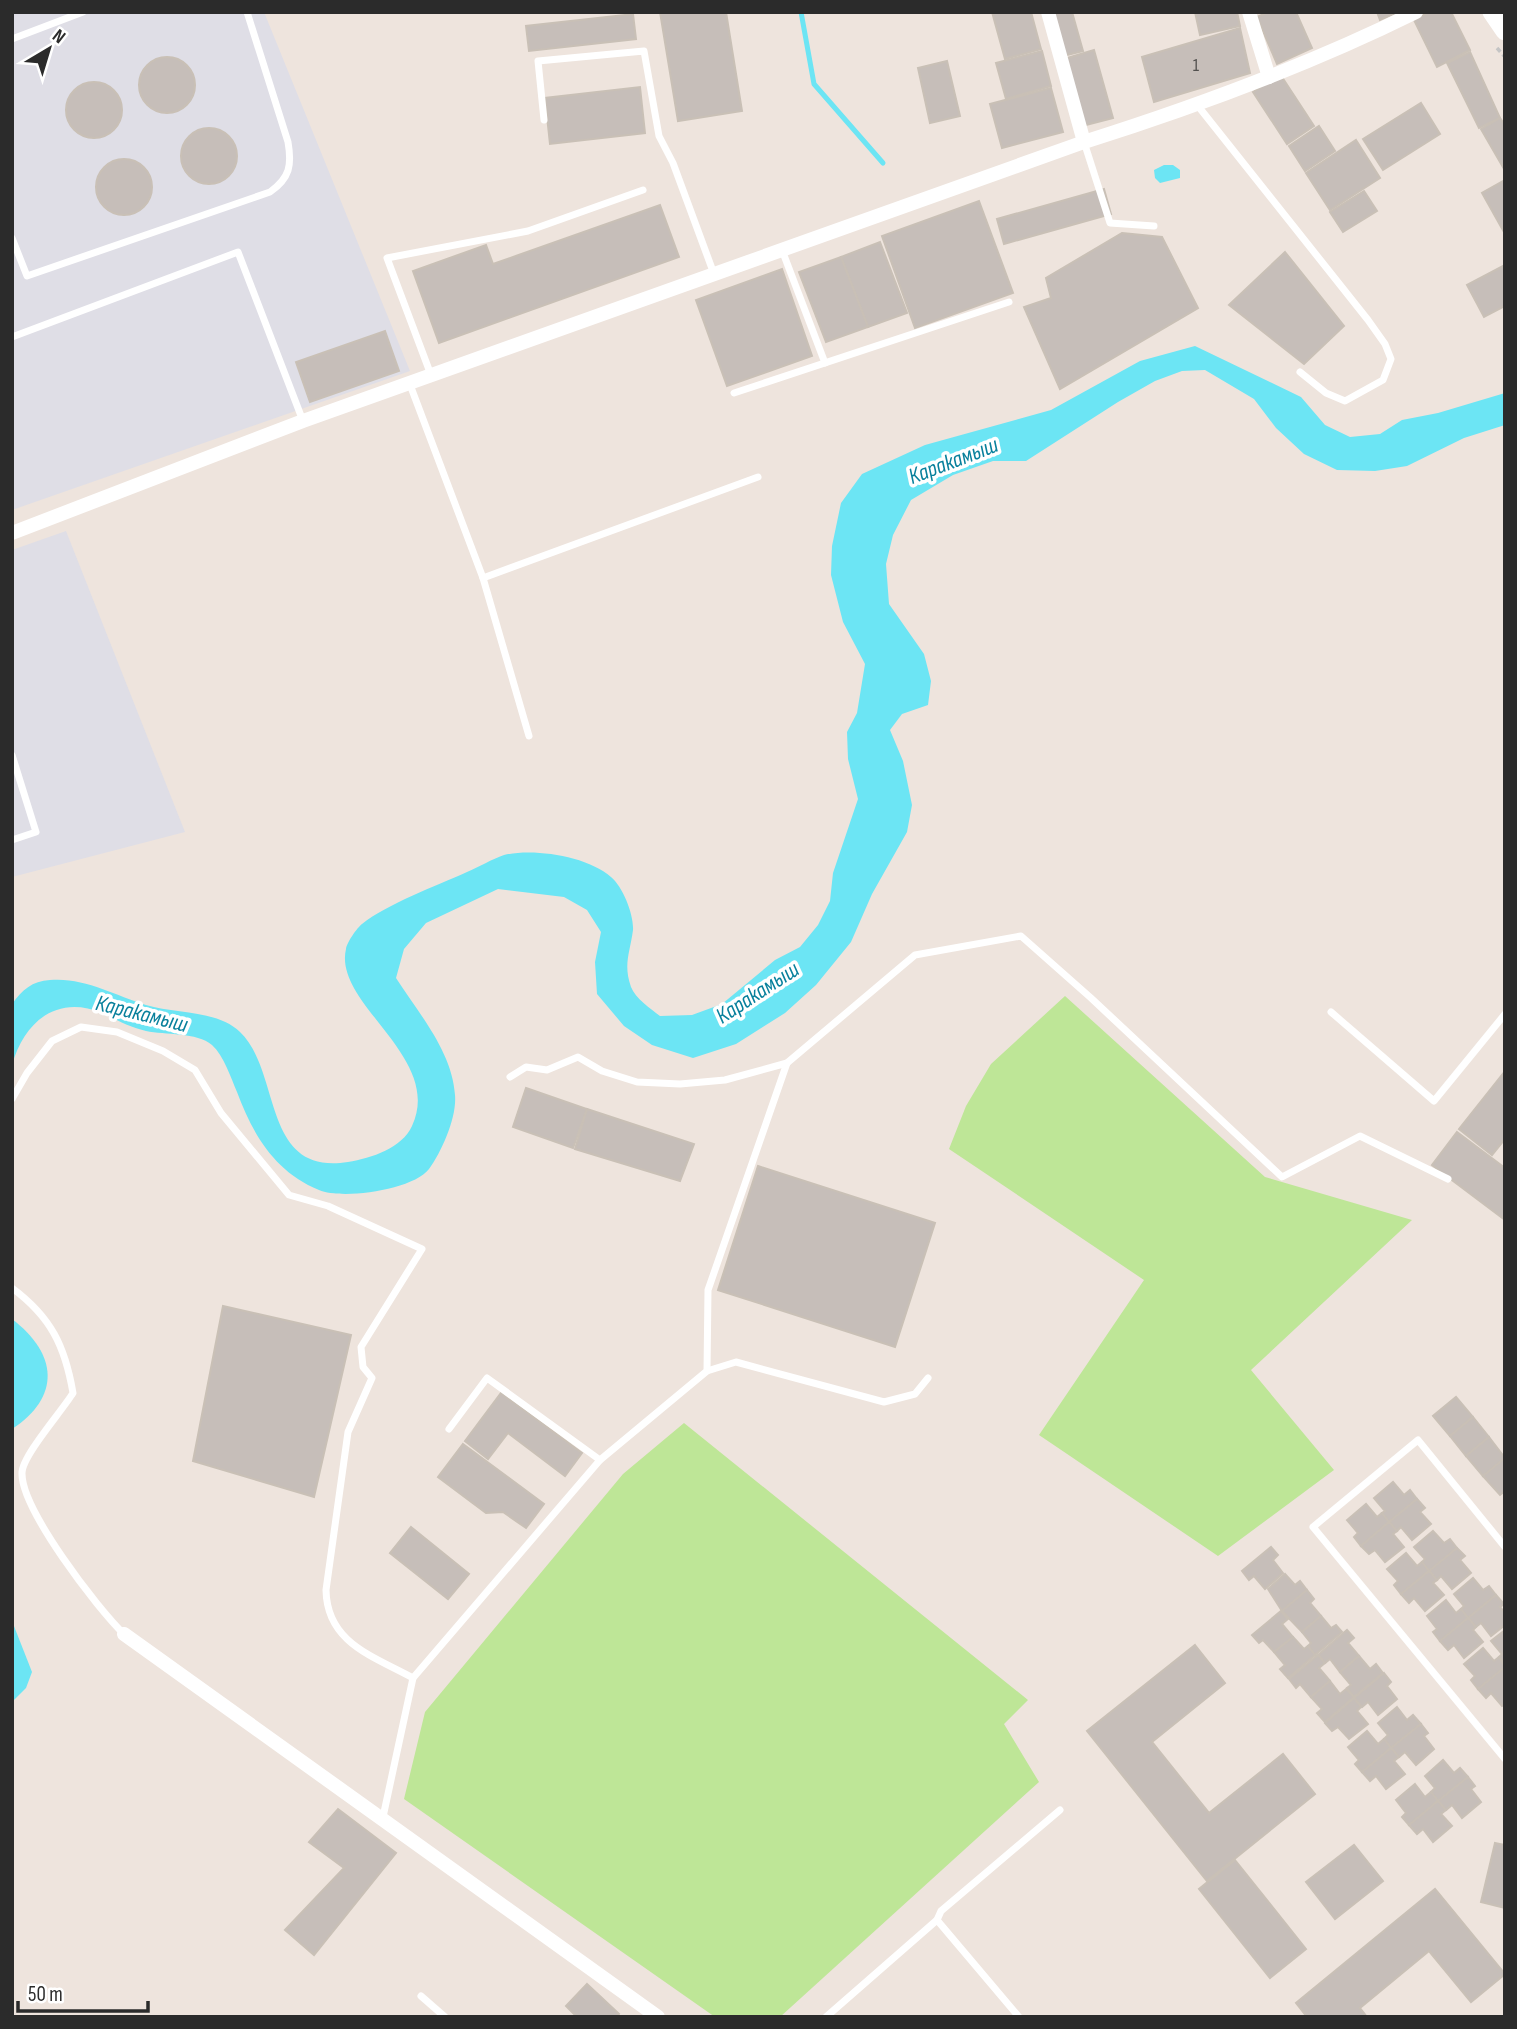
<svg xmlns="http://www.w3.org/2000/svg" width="1517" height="2029" font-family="'Sofia Sans Condensed',sans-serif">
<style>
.industrial{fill:#dfdee6}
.green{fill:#bee697}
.water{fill:#6ce5f4}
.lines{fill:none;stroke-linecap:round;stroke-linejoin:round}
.stream{stroke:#6ce5f4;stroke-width:5}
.building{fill:#c6beb9;stroke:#c9c0b6;stroke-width:2}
.path{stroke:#c4c4c4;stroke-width:3.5;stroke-dasharray:5 3.5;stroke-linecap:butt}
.service{stroke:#fff;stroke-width:7}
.minor{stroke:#fff;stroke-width:14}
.secondary{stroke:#fff;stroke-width:19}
.labels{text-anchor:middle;stroke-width:7;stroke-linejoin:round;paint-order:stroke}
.number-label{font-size:18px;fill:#52504e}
.water-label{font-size:23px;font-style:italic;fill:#08809c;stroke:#fff}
</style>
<rect width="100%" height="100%" fill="#eee4dd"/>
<!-- industrial -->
<g class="industrial">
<polygon points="12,12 264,12 410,371 12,510"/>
<polygon points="66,531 185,832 12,877 12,550"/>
</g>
<!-- green -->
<g class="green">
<polygon points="1065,996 1265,1177 1412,1220 1251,1370 1334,1470 1218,1556 1039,1435 1144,1280 949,1149 966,1106 991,1064"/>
<polygon points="684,1423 1028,1700 1004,1724 1039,1782 780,2017 715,2017 404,1799 425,1712 623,1474"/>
</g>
<!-- water -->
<g class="water">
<polygon points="1164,165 1173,165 1180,170 1180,178 1160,183 1155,178 1154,170"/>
<path d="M1195,346l106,51 24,28 25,12 30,-3 22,-14 36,-7 67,-20v32l-41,13 -57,28 -32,5 -38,-1 -33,-16 -28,-26 -22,-29 -49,-29 -23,1 -27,10 -37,21 -92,59h-33l-40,14 -42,25 -18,35 -7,29 3,40 35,50 7,27 -3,24 -26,9 -12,16 13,31 9,44 -5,27 -35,62 -21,48 -35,43 -31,28 -49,31 -43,14 -41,-13 -28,-19 -27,-32 -2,-32 6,-30 -14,-22 -23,-13 -66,-8 -72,34 -22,26 -8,29c23,36 56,73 59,117 2,22 -13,56 -26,74 -16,21 -87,31 -110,21 -44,-18 -66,-55 -82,-98 -6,-14 -13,-36 -25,-47 -15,-13 -47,-10 -66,-14 -17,-4 -29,-11 -44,-18 -45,-19 -78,9 -90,52v-61c10,-14 20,-23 38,-24 34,-3 64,15 96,25 29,9 72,5 94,27 42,40 21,144 108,130 24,-4 54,-14 64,-36 32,-69 -79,-122 -66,-177 1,-7 11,-21 16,-25 25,-20 74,-38 105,-52 12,-5 25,-13 37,-17 30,-7 83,1 107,22 12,10 23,38 22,53 -3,23 -10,34 -2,57 4,11 20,22 29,29l32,-1 30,-11 53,-44 25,-13 18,-22 12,-24 3,-28 25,-74 -10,-40 -1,-27 10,-19 8,-49 -22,-42 -12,-47 1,-29 9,-43 21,-29 63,-29 126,-35 89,-49z"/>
<path d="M12,1319c46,35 49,78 0,110z"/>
<polygon points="12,1621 32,1672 26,1688 12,1702"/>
</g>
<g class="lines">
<!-- stream -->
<polyline class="stream" points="801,12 814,84 883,163"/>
</g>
<!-- building -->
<g class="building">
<polygon points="660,12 726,12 742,111 678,121"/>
<polygon points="992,12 1031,12 1041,49 1005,59"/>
<polygon points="1050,12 1072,12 1083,51 1063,56"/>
<polygon points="1195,12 1237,12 1240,26 1200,35"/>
<polygon points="1268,12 1296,12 1312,48 1277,64 1257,17"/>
<polygon points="1377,12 1398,12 1380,20"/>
<polygon points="1429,12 1451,12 1470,50 1437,67 1414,20"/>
<polygon points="633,14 636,39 529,51 526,26"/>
<polygon points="1240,28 1250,73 1154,102 1142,57"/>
<polygon points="1094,50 1113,118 1082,126 1064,59"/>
<polygon points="1042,51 1051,86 1006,99 996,63"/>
<polygon points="1470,52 1500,118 1479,128 1447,63"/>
<circle cx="167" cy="85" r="28"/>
<polygon points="947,61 960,116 930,123 918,68"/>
<polygon points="1280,74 1314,126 1287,144 1253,92"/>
<circle cx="94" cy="110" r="28"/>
<polygon points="640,87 645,133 550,144 545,98"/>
<polygon points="1051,88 1063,132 1002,148 990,104"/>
<polygon points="1421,103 1440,134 1383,170 1363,139"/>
<polygon points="1500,118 1505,125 1504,169 1481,129"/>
<polygon points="1319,126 1335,151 1305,171 1289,146"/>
<circle cx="209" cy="156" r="28"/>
<polygon points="1356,140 1380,178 1330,210 1306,173"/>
<circle cx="124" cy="187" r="28"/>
<polygon points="1505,180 1505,234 1482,193"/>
<polygon points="1104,189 1111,214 1004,244 997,219"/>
<polygon points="1364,191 1377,211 1343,232 1330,212"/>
<polygon points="979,201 1013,293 915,328 882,236"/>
<polygon points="660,205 679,257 439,343 413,271 486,245 493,264"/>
<polygon points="1122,233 1162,237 1198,308 1060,389 1024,307 1051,298 1046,278"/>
<polygon points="880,242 907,313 868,327 841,257"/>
<polygon points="1285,252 1344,326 1304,364 1229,305"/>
<polygon points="841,257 868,327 826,342 799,272"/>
<polygon points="1505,265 1505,306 1484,317 1467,285"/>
<polygon points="782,269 812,356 727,386 696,300"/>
<polygon points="385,331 399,371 310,402 296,362"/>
<polygon points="1505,1071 1505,1139 1492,1155 1459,1129"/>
<polygon points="526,1088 587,1109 573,1148 513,1127"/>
<polygon points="587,1109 694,1144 680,1181 575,1149"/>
<polygon points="1457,1132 1505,1168 1505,1220 1432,1165"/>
<polygon points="758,1166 935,1223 895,1347 718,1290"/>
<polygon points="223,1306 351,1335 314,1497 193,1461"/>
<polygon points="501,1393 582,1453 565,1476 508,1433 488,1459 465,1441"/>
<polygon points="1456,1397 1473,1417 1450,1436 1433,1416"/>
<polygon points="1473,1417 1489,1437 1466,1456 1450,1436"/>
<polygon points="1489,1437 1505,1458 1483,1476 1466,1456"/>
<polygon points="463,1444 544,1504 526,1528 503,1512 486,1513 438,1477"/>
<polygon points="1505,1458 1505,1491 1500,1495 1483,1476"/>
<polygon points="1393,1482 1404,1495 1410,1490 1417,1499 1389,1522 1382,1513 1385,1511 1374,1498"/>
<polygon points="1417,1499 1425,1508 1420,1512 1431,1524 1412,1540 1401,1527 1397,1531 1389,1522"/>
<polygon points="1366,1504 1377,1517 1382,1513 1389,1522 1361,1546 1354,1537 1358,1533 1347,1520"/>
<polygon points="1389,1522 1397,1531 1393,1534 1404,1547 1385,1562 1375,1550 1369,1554 1361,1546"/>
<polygon points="411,1527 469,1574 448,1599 390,1553"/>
<polygon points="1433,1531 1444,1543 1450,1539 1457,1548 1429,1571 1422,1562 1425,1559 1414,1547"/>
<polygon points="1271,1547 1278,1555 1273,1560 1283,1573 1265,1589 1254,1576 1249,1580 1242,1571"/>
<polygon points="1457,1548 1465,1556 1460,1560 1471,1573 1452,1589 1441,1576 1437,1580 1429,1571"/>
<polygon points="1406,1553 1417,1566 1422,1562 1429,1571 1401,1594 1394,1585 1398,1581 1387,1569"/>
<polygon points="1429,1571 1437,1580 1433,1583 1444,1595 1425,1611 1414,1598 1409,1603 1401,1594"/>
<polygon points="1285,1574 1295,1585 1300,1581 1307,1590 1282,1611 1268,1589"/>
<polygon points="1473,1578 1483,1590 1489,1586 1496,1595 1468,1618 1461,1609 1464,1606 1454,1594"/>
<polygon points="1307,1590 1314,1599 1310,1603 1321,1616 1302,1632 1282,1611"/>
<polygon points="1496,1595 1504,1604 1500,1607 1505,1613 1505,1625 1491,1636 1481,1623 1476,1627 1468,1618"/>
<polygon points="1446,1600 1456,1613 1461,1609 1468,1618 1440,1641 1433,1632 1437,1629 1427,1616"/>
<polygon points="1281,1611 1288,1619 1282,1624 1293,1637 1274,1652 1263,1640 1259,1643 1252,1635"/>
<polygon points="1321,1616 1331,1628 1336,1625 1342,1632 1315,1655 1308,1646 1311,1643 1302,1632"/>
<polygon points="1468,1618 1476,1627 1473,1630 1483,1642 1464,1658 1454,1645 1448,1650 1440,1641"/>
<polygon points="1347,1630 1354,1638 1348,1643 1359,1656 1340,1672 1330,1659 1325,1663 1318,1655"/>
<polygon points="1505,1630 1505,1664 1499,1657 1502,1654 1491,1641"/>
<polygon points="1293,1637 1304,1649 1308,1646 1315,1655 1288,1678 1280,1669 1285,1665 1274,1652"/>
<polygon points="1195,1645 1225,1683 1152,1742 1209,1813 1283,1754 1315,1794 1207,1881 1087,1731"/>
<polygon points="1483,1648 1494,1661 1499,1657 1505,1667 1478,1689 1471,1680 1475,1676 1464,1664"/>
<polygon points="1318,1655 1325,1663 1319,1668 1330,1681 1311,1697 1300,1684 1296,1688 1289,1679"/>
<polygon points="1359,1656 1370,1669 1376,1664 1383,1673 1354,1697 1347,1688 1351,1685 1340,1672"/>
<polygon points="1505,1667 1505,1704 1502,1706 1491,1693 1486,1698 1478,1689"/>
<polygon points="1384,1673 1391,1682 1387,1686 1397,1699 1378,1715 1368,1702 1362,1707 1354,1698"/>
<polygon points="1330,1681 1340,1694 1346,1689 1354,1697 1325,1722 1317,1713 1322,1709 1311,1697"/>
<polygon points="1354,1698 1361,1707 1357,1711 1368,1724 1349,1739 1338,1727 1332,1731 1325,1723"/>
<polygon points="1397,1707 1407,1720 1413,1715 1421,1724 1391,1748 1384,1739 1388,1735 1378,1723"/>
<polygon points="1421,1724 1428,1733 1424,1736 1434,1749 1416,1765 1405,1752 1399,1757 1391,1748"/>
<polygon points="1367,1731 1378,1744 1384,1739 1391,1748 1362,1772 1355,1764 1359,1760 1348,1747"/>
<polygon points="1391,1748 1399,1757 1394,1761 1405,1774 1386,1789 1376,1776 1370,1781 1362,1772"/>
<polygon points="1443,1760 1454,1773 1460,1768 1468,1777 1438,1801 1431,1792 1435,1788 1425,1776"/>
<polygon points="1468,1777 1475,1786 1471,1789 1481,1802 1462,1818 1452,1805 1446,1810 1438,1801"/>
<polygon points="1415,1784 1425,1797 1431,1792 1438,1801 1409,1825 1402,1817 1406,1813 1396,1800"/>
<polygon points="1438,1801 1446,1810 1441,1814 1452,1826 1433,1842 1423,1829 1417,1834 1409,1825"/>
<polygon points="338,1809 396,1853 314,1955 285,1930 344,1868 309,1842"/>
<polygon points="1495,1843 1505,1845 1505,1908 1481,1902"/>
<polygon points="1354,1845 1383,1881 1335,1919 1306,1882"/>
<polygon points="1235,1860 1306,1949 1270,1978 1199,1889"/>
<polygon points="1435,1889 1505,1974 1471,2002 1429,1951 1360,2008 1367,2017 1307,2017 1296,2003"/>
<polygon points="587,1984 619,2014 617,2017 577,2017 566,2006"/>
</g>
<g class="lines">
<!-- path -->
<polyline class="path" points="1497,48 1505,57"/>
<!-- service -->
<g class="service">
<polyline points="12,39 83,12"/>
<polyline points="1198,106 1368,320 1385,344 1391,359 1383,380 1345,401 1326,393 1300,372"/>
<polyline points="544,120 538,61 644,51 659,136 673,163 714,274"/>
<polyline points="1084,142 1110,223 1154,226"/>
<path d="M12,238l15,38 243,-84c20,-14 22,-27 18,-50l-41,-130"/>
<polyline points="782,250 825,363"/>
<polyline points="12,337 238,252 303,421"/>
<polyline points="431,375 387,258 528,231 643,190"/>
<polyline points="409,382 483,578 529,736"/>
<polyline points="734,393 1009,302"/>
<polyline points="483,578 758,477"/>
<polyline points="12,755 36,832 12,840"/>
<polyline points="1331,1012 1434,1101 1505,1014"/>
<polyline points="510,1077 526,1067 547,1070 578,1057 602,1071 637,1082 680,1084 725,1080 787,1063 915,955 1021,936 1091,998 1282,1177 1360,1136 1448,1179"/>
<path d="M12,1099l15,-26 25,-32 29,-14 36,5 46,19 32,19 26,43 68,82 39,11 94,43 -61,98 2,20 9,11 -24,54 -22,158c1,53 47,66 87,88"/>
<path d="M12,1288c39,29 53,58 61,105 -11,18 -51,63 -51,80 -1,36 75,135 102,161"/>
<polyline points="707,1371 736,1362 884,1402 915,1394 928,1378"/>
<polyline points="449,1429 487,1378 600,1460"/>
<polyline points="1505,1547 1418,1440 1313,1527 1505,1759"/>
<polyline points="383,1817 413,1678 600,1460 707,1371 708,1290 787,1063"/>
<polyline points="937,1920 1019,2017"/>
<polyline points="421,1996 445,2017"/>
<polyline points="826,2017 937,1920 941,1911 1060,1810"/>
</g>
<!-- minor -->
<g class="minor">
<polyline points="1048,12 1084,142"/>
<polyline points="1249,12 1269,77"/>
<path d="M12,533l291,-112 781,-279c114,-36 225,-77 332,-130"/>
<polyline points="124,1634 658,2017"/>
</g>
<!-- secondary -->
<polyline class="secondary" points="1492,12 1505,31"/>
</g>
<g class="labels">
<!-- number labels -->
<g class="number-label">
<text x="1196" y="71">1</text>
</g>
<!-- water labels -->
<g class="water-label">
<text transform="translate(953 460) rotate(-21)" y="8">Каракамыш</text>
<text transform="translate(757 992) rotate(-33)" y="8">Каракамыш</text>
<text transform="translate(142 1013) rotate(14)" y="8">Каракамыш</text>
</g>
</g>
<!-- border -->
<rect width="1517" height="2029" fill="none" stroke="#2b2b2b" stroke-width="28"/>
<!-- north arrow -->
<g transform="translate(49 49) rotate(38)" stroke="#ffffff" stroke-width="5" paint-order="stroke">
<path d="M0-5L12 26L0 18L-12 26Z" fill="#2b2b2b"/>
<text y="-10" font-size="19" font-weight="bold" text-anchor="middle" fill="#2b2b2b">N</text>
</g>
<!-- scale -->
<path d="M18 2001v10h130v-10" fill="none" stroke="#2b2b2b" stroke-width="3.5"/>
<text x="28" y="2001" font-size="21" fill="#2b2b2b" stroke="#ffffff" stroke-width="5" paint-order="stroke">50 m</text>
</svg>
